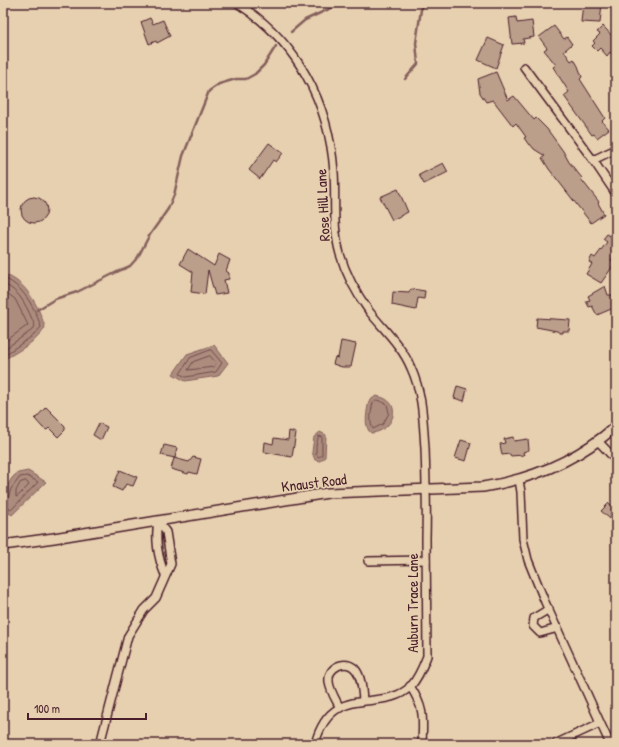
<svg xmlns="http://www.w3.org/2000/svg" width="619" height="747" font-family="'Patrick Hand',sans-serif">
<style>
.water{fill:#ac8c7d;stroke:#85605c}
.lines{fill:none;stroke-linecap:round;stroke-linejoin:round}
.shore{stroke:#714b4c;stroke-width:1}
.stream{stroke:#85605c;stroke-width:2.5}
.building{fill:#bb9f8b;stroke:#4a1f2b}
.street-casing{stroke:#4a1f2b;stroke-width:10}
.secondary-casing{stroke:#4a1f2b;stroke-width:12}
.street{stroke:#e7d0b0;stroke-width:7}
.secondary{stroke:#e7d0b0;stroke-width:9}
.labels{text-anchor:middle;stroke-width:3.5;stroke-linejoin:round;paint-order:stroke}
.street-label{font-size:15px;fill:#4a1f2b;stroke:#e7d0b0}
</style>
<rect width="100%" height="100%" fill="#e7d0b0"/>
<filter id="ink" filterUnits="userSpaceOnUse"><feTurbulence type="fractalNoise" baseFrequency=".025" numOctaves="2"/><feDisplacementMap in="SourceGraphic" scale="8" xChannelSelector="R" yChannelSelector="G"/><feConvolveMatrix kernelMatrix="1 2 1 2 8 2 1 2 1" color-interpolation-filters="sRGB"/></filter>
<g filter="url(#ink)">
<!-- water -->
<g class="water">
<path d="M3,274c23,7 35,31 42,53 -4,12 -31,27 -42,33z"/>
<polygon points="214,345 228,363 218,376 185,381 173,374 187,354"/>
<path d="M376,396c29,4 18,36 -5,37 -8,-6 -4,-23 -2,-32z"/>
<polygon points="320,432 326,435 325,457 320,461 315,460 312,452 314,437"/>
<path d="M28,471l18,11 -34,33 -9,-6c0,-10 4,-31 15,-36 3,-1 7,-1 10,-2z"/>
</g>
<g class="lines">
<!-- shore -->
<g class="shore">
<path d="M3,278c19,6 32,30 38,49l-7,8 -31,21"/>
<path d="M3,284c18,6 25,26 32,42l-4,5 -28,19"/>
<polyline points="3,290 15,299 28,325 3,343"/>
<polygon points="211,350 222,363 216,372 186,377 180,374 190,358"/>
<polygon points="210,356 216,363 214,367 188,370 193,362"/>
<path d="M377,400l10,4 2,9 -6,11 -10,5c-4,-6 -2,-19 0,-26z"/>
<polygon points="319,436 322,437 322,455 319,457 316,455 316,446"/>
<polygon points="26,481 29,485 18,496 16,497 16,491 20,483"/>
<polyline points="3,501 8,499 11,489 20,477 27,476 38,482 12,509 3,506"/>
</g>
<!-- stream -->
<g class="stream">
<polyline points="291,32 305,20 342,3"/>
<polyline points="405,79 418,64 416,43 422,3"/>
<polyline points="37,310 55,299 77,292 121,270 130,266 138,257 149,236 168,209 174,195 183,156 209,91 219,84 236,79 246,79 255,74 264,65 276,46"/>
</g>
</g>
<!-- building -->
<g class="building">
<polygon points="583,3 602,3 600,23 581,22"/>
<polygon points="516,17 517,23 532,21 534,37 523,39 524,43 512,44 509,18"/>
<polygon points="150,18 153,24 163,20 170,36 157,43 156,41 149,44 141,22"/>
<polygon points="554,26 564,39 567,37 572,44 564,51 571,61 574,59 578,66 582,77 580,79 605,118 602,121 609,129 597,138 594,134 592,135 564,96 569,92 553,67 556,65 544,50 547,48 539,37"/>
<polygon points="603,26 616,40 616,59 610,52 607,56 600,48 597,51 592,46 595,43 593,41 600,34 597,32"/>
<polygon points="488,38 504,45 496,68 478,60"/>
<polygon points="496,72 508,100 514,96 534,120 536,118 547,129 563,151 569,162 582,178 581,179 599,202 598,203 604,214 591,223 549,169 542,158 545,156 534,149 530,144 529,145 524,138 526,137 516,123 513,126 493,100 486,102 480,93 478,79"/>
<polygon points="269,143 283,153 276,162 273,160 260,179 249,170"/>
<polygon points="443,163 448,172 424,184 419,175"/>
<polygon points="398,189 408,212 392,220 380,197"/>
<circle cx="34" cy="210" r="13"/>
<polygon points="616,231 616,254 611,260 614,262 613,266 601,283 586,274 592,264 589,262 592,256 595,258 607,242 603,239 607,234 612,237"/>
<polygon points="188,249 214,266 219,254 230,260 226,271 229,273 229,279 224,280 227,293 215,295 208,270 205,294 191,292 193,272 180,264"/>
<polygon points="605,286 608,295 616,295 616,307 597,315 592,306 589,307 586,301 590,300 588,296"/>
<polygon points="412,289 425,291 424,299 418,298 416,310 392,305 393,292 409,293 410,290"/>
<polygon points="537,318 570,320 569,331 563,331 563,333 560,333 557,331 536,327"/>
<polygon points="341,341 356,344 351,367 342,367 333,364 335,357 338,358"/>
<polygon points="457,386 467,389 464,401 454,398"/>
<polygon points="46,407 65,426 65,430 58,437 49,428 47,430 43,428 35,419"/>
<polygon points="99,423 107,427 101,440 93,435"/>
<polygon points="289,431 296,433 292,457 264,452 265,442 273,444 274,438 288,440"/>
<polygon points="513,437 514,441 528,439 529,450 523,452 524,455 510,456 510,454 502,455 500,444 505,443 504,439"/>
<polygon points="461,440 471,443 466,461 455,458"/>
<polygon points="164,445 177,448 175,458 161,455"/>
<polygon points="193,457 201,459 197,474 189,472 188,474 171,469 174,458 189,462"/>
<polygon points="120,470 137,477 133,486 126,484 122,491 113,487"/>
<polygon points="609,503 616,510 616,524 601,511"/>
</g>
<g class="lines">
<defs>
<g id="street">
<path d="M237,3c60,38 92,99 97,169 2,28 -2,54 6,82 6,21 16,39 29,57 14,18 33,35 42,57 12,26 12,53 14,80 1,30 2,60 1,90 0,39 1,78 1,118 -4,10 -8,21 -16,30 -29,29 -79,-6 -96,58"/>
<polyline points="524,67 593,160 616,194"/>
<polyline points="593,160 616,149"/>
<polyline points="598,441 616,460"/>
<polyline points="519,480 521,492 523,539 528,560 545,602 610,744"/>
<path d="M158,521c-3,18 0,37 7,54"/>
<polyline points="368,561 426,560"/>
<polyline points="549,609 534,618 533,626 540,633 558,628"/>
<path d="M410,686c15,23 13,32 12,58"/>
<path d="M340,708c-4,-8 -10,-17 -11,-26 -2,-15 17,-24 27,-12 6,8 6,21 7,30"/>
<polyline points="100,744 128,636 144,610 156,598 171,564 166,532 158,521"/>
<polyline points="555,744 600,723"/>
</g>
<path id="secondary" d="M3,545l51,-7 274,-45 155,-6c50,-8 95,-27 133,-61"/>
</defs>
<!-- street casing -->
<use href="#street" class="street-casing"/>
<!-- secondary casing -->
<use href="#secondary" class="secondary-casing"/>
<!-- street -->
<use href="#street" class="street"/>
<!-- secondary -->
<use href="#secondary" class="secondary"/>
</g>
</g>
<g class="labels">
<!-- street labels -->
<g class="street-label">
<text transform="translate(323 205) rotate(-93)" y="5">Rose Hill Lane</text>
<text transform="translate(314 483) rotate(-7)" y="5">Knaust Road</text>
<text transform="translate(413 603) rotate(-90)" y="5">Auburn Trace Lane</text>
</g>
</g>
<!-- margin -->
<rect width="619" height="747" fill="none" stroke="#e7d0b0" stroke-width="16"/>
<rect x="8" y="8" width="603" height="731" fill="none" stroke="#4a1f2b" stroke-width="1.5" filter="url(#ink)"/>
<!-- scale -->
<path d="M28 713v6h118v-6" fill="none" stroke="#4a1f2b" stroke-width="2"/>
<text x="34" y="713" font-size="12" fill="#4a1f2b" stroke="#e7d0b0" stroke-width="3" paint-order="stroke">100 m</text>
</svg>
